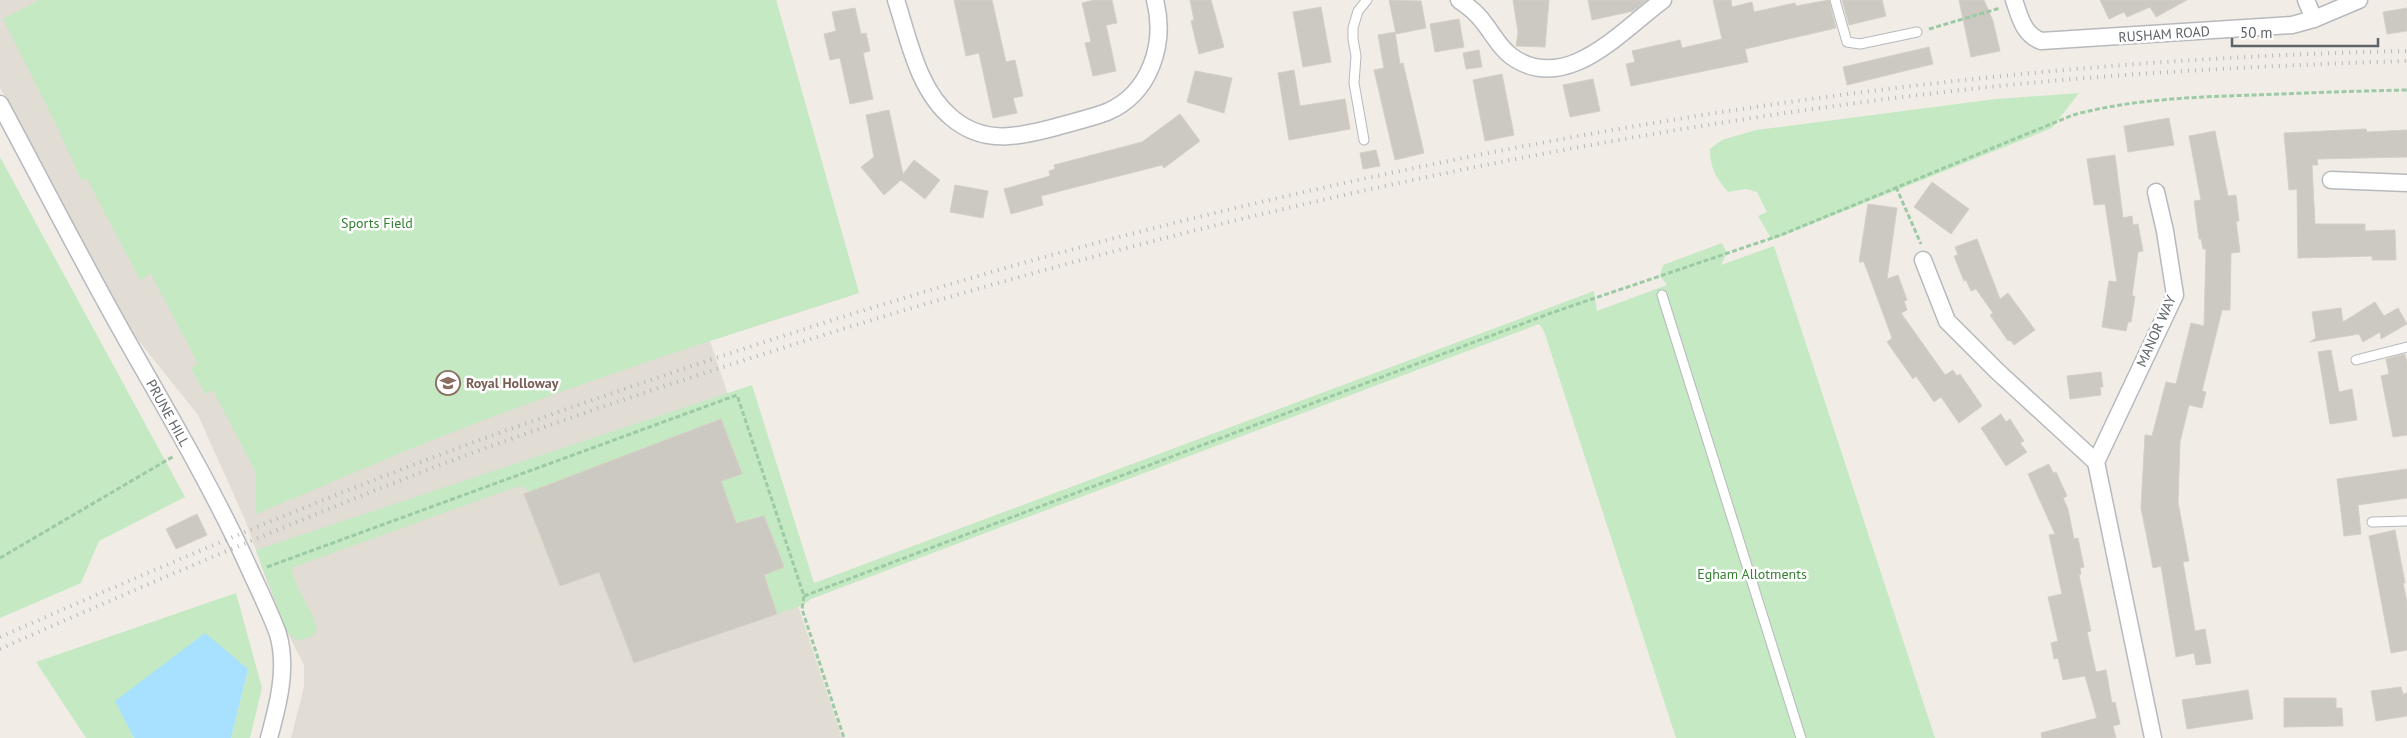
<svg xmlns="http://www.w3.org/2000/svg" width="2407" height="738" font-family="'PT Sans',sans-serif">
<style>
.education{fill:#e1dcd4}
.green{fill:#c5e9c2}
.water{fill:#a8e0ff}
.building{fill:#ccc8c2;stroke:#d6cfc4}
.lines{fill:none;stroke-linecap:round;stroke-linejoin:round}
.lane-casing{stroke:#b7b9bd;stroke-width:11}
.street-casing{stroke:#b7b9bd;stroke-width:19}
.path{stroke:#9bcaa5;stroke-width:3;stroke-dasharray:5 2.5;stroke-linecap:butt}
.lane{stroke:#fff;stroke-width:9}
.street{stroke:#fff;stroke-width:16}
.rail{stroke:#b5b6b7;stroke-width:4;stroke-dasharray:1 6;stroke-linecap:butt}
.labels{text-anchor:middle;stroke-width:5;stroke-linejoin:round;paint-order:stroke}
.street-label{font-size:14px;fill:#5e6367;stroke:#fff}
.park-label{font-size:14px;fill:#348231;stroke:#fff}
.education-label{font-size:14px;font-weight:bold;fill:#785e54;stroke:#fff;text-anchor:start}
</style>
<rect width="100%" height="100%" fill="#f1ede6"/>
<!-- education -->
<polygon class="education" points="0,0 776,0 859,293 710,341 842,738 291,738 304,687 304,665 287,632 267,582 246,522 198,415 130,330 0,88"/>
<!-- green -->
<g class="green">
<path d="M39,0h737l83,293c-138,44 -276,88 -411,141 -65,25 -128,54 -192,80v-41l-43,-83 -8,4 -14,-26 7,-4 -47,-90 -11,6 -53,-101 -6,1 -24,-54 -54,-107z"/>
<path d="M2079,93l-27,35 -280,112 -14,-24 9,-4 -10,-20 -11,-3 -18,3c-12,-14 -18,-24 -18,-43l12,-9 34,-10 240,-31z"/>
<polygon points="0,157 185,497 99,541 81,583 0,618"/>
<path d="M1722,243l5,10 -6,12 53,-19 161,492h-259l-132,-407 -5,-7 -728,275 -8,6 -26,9 -13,-39 19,-8 -19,-51 -28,7 -15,-42 20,-8 -20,-54 -192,73 -6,-6 -10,2 -222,80c5,23 21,39 26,62l-6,7 -14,4 -10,-9 -31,-82 496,-165 62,198 780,-292 3,20 70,-26 -7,-9 3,-11z"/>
<polygon points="236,593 262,688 250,738 231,738 248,669 132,736 134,738 86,738 36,662"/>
</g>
<!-- water -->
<polygon class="water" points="205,633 248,669 231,738 134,738 115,701"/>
<!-- building -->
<g class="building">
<polygon points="954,0 992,0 1006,62 1015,60 1023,96 1013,98 1017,113 993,118 979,53 966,56"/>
<polygon points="1094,0 1112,0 1117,23 1106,25 1116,71 1093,76 1085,43 1091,42 1082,3"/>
<polygon points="1190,0 1211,0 1224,47 1199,54 1191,21 1194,20"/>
<polygon points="1389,0 1421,1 1426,28 1396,34"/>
<polygon points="1513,0 1549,0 1545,47 1516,46 1518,32"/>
<polygon points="1588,0 1647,0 1633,11 1592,20"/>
<polygon points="1713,0 1731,0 1732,7 1752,2 1754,12 1795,3 1796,6 1829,0 1836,28 1745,49 1748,62 1631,86 1626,64 1635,62 1632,51 1680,40 1682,48 1722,39"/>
<polygon points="1842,0 1882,0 1886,16 1849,25"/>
<polygon points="1959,0 1984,0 1993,21 2000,51 1971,57"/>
<polygon points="2100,0 2187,0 2156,17 2150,7 2127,17 2124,12 2109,19"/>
<polygon points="1321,7 1331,62 1303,67 1293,12"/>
<polygon points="855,8 861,34 866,33 870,51 863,53 873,99 850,104 840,58 830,60 824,34 836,31 832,12"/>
<polygon points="2407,8 2407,31 2387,34 2383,12"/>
<polygon points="1459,19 1464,47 1435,52 1430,24"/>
<polygon points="1395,32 1400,64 1403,63 1424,153 1395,160 1374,70 1384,68 1378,35"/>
<polygon points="1929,47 1933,64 1847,85 1843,67"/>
<polygon points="1479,50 1482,67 1466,69 1463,53"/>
<polygon points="1294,70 1300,106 1345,99 1350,129 1289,140 1278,73"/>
<polygon points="1195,71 1232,78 1224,113 1187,102"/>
<polygon points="1502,74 1514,135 1485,141 1473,80"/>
<polygon points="1593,79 1600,111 1570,117 1563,85"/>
<polygon points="889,110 903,174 914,160 940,180 925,199 901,180 884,195 861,167 874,157 866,115"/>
<polygon points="1180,114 1200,141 1164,168 1162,165 1041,196 1043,205 1011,214 1004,189 1050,176 1049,171 1055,169 1054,165 1142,142"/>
<polygon points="2169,118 2174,145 2128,152 2124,126"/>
<polygon points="2366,129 2367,132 2407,130 2407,157 2317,159 2318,165 2312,165 2315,224 2365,224 2365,231 2395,230 2396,260 2372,260 2372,256 2298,258 2297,189 2289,190 2284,133"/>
<polygon points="2215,131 2228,196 2236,195 2239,221 2236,221 2240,252 2231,253 2230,310 2222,310 2202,391 2206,392 2202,408 2189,405 2180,442 2178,502 2189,561 2183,562 2195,631 2205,629 2211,663 2196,665 2194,653 2176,657 2161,566 2153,568 2141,508 2145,435 2152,436 2166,382 2176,384 2191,323 2204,326 2206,249 2203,249 2201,239 2199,239 2194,201 2201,200 2189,136"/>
<polygon points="1376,150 1380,166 1363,169 1360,153"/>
<polygon points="2115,155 2123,218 2132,216 2133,225 2138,224 2143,251 2138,252 2132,296 2135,296 2131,322 2128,322 2126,331 2102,327 2109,281 2117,282 2105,204 2094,205 2087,159"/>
<polygon points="1932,182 1969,209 1951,234 1914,207"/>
<polygon points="955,185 988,191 983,218 950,212"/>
<polygon points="1868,204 1897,208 1887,279 1898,275 1907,300 1904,301 1907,310 1901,313 1945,375 1953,370 1957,376 1960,374 1982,406 1959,423 1941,397 1934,402 1916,376 1913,379 1887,342 1892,338 1864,262 1859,262"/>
<polygon points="1977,239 2000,299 2008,293 2035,330 2014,345 2010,340 2008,341 1990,315 1993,313 1976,289 1971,291 1966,280 1964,281 1954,256 1958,255 1955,247"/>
<polygon points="2375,302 2384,316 2398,308 2407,324 2381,339 2380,332 2363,342 2359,334 2310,342 2316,338 2312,312 2341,308 2343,322"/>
<polygon points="2331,350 2339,392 2352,389 2357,420 2330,424 2318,352"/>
<polygon points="2405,354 2407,363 2407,435 2393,437 2381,376 2389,374 2386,359"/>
<polygon points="2101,372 2103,387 2100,387 2101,395 2070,399 2067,376"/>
<polygon points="2001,414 2006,422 2010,419 2024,441 2020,443 2027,452 2006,466 1981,428"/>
<polygon points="721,419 742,474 721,481 736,523 764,516 784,567 764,575 777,614 634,663 599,572 560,586 524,494"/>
<polygon points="2049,464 2053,473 2056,472 2067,496 2063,498 2068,509 2074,539 2078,538 2084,567 2080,568 2081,574 2079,575 2091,631 2087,632 2096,672 2106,670 2112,703 2115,702 2120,724 2113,726 2116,738 2042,738 2041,733 2097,718 2085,676 2063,680 2058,658 2054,659 2051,643 2058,641 2048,597 2062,594 2049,535 2055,534 2028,474"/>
<polygon points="2407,469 2407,498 2358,505 2361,534 2344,536 2337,479"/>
<polygon points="197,514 207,535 176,549 166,529"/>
<polygon points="2395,530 2405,583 2403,583 2407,602 2407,650 2391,653 2369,536"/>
<polygon points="2401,687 2403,694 2407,693 2407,716 2376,721 2371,691"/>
<polygon points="2248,690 2253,719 2187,729 2182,700"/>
<polygon points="2284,698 2336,698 2336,708 2342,708 2343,726 2284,727"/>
</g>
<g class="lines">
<defs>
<g id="lane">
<polyline points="1835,0 1847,42 1860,44 1917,32"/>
<polyline points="1364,140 1354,83 1356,56 1353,39 1353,28 1358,11 1367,0"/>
<polyline points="1662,295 1801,738"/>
<polyline points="2356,360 2407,347"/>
<polyline points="2372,522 2407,521"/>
</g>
<g id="street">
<path d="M896,0c13,40 22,90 56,118 32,27 67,19 104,9 17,-5 35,-9 51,-15 44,-19 59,-69 48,-112"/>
<path d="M1459,0c9,6 19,14 25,23 9,11 15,24 27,33 55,40 111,-26 152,-56"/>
<path d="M2014,0c6,17 9,34 27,41l251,-16 22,-6 45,-19"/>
<polyline points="2306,0 2314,19"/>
<path d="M0,104c43,80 84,161 129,240 42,74 85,147 120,224 9,20 22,46 29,66 10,34 0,71 -9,104"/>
<polyline points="2331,180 2407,183"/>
<polyline points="1923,260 1947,321 1997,371 2096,462"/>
<polyline points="2153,738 2096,462 2175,295 2165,231 2156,192"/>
</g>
</defs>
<!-- lane casing -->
<use href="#lane" class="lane-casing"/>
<!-- street casing -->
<use href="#street" class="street-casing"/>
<!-- path -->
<g class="path">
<polyline points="1929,29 2000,8"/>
<polyline points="1896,187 1921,244"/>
<polyline points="0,558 174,456"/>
<polyline points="267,567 737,395 804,596 802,609 844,738"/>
<path d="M804,596l747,-283 230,-78 292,-120c59,-16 121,-18 182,-20 50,-2 101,-4 152,-5"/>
</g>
<!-- lane -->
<use href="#lane" class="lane"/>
<!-- street -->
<use href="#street" class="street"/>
<!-- rail -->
<g class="rail">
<path d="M0,637c164,-72 330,-143 499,-204 196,-70 395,-136 597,-190 428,-112 868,-183 1311,-192"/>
<path d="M0,649c126,-56 253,-110 381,-161 136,-54 275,-100 414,-144 375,-119 759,-206 1149,-252 154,-18 309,-26 463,-31"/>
</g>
</g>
<!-- icons -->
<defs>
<symbol id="university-ring" viewBox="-11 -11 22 22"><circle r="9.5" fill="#fff" stroke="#8d6e63" stroke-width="1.5"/><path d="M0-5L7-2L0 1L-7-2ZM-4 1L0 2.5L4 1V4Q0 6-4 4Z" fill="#8d6e63"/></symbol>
</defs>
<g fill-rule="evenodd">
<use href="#university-ring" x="434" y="369" width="28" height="28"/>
</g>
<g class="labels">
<!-- street labels -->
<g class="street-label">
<text transform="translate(2164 34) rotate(-4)" y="5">RUSHAM ROAD</text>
<text transform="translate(2156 331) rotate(-66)" y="5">MANOR WAY</text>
<text transform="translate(168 413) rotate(61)" y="5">PRUNE HILL</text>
</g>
<!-- park labels -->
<g class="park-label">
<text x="377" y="228">Sports Field</text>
<text x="1752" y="579">Egham Allotments</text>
</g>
<!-- education labels -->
<g class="education-label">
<text x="466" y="388">Royal Holloway</text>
</g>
</g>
<!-- scale -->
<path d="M2232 38v8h146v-8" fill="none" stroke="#5e6367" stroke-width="2.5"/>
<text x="2240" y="38" font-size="15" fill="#5e6367" stroke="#ffffff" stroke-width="4" paint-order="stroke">50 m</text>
</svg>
